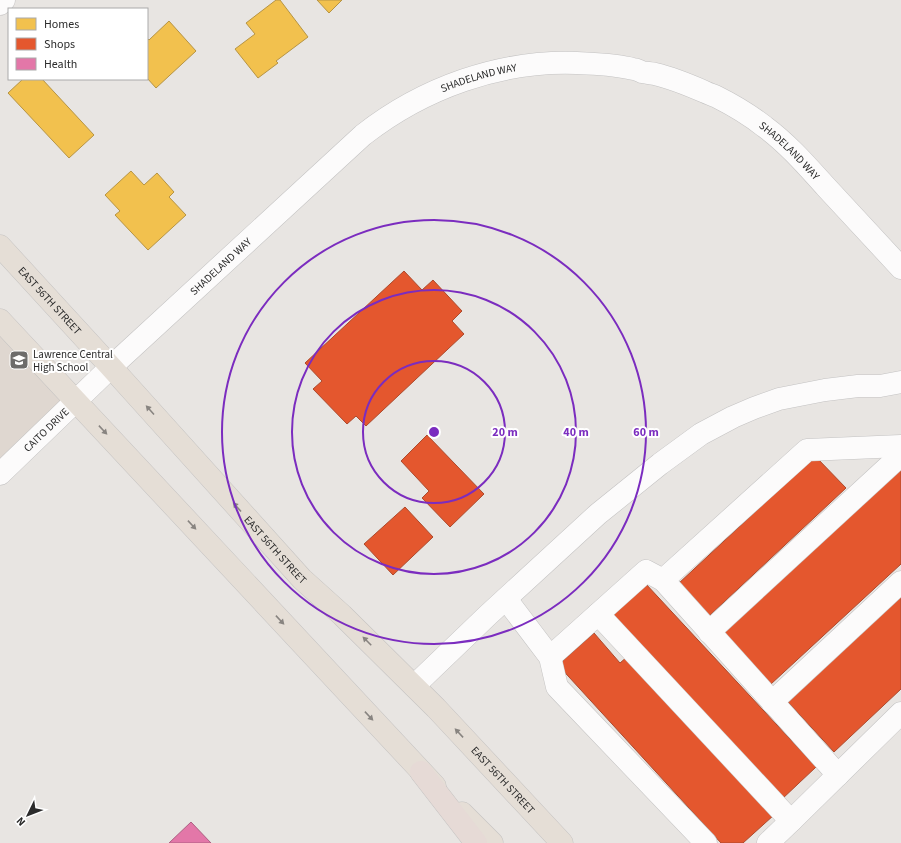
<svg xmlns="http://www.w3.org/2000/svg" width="901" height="843" font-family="'Source Sans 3',sans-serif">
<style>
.education{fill:#dfd7d0}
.homes{fill:#f2c14e;stroke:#b69444}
.shops{fill:#e4572e;stroke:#ac4a2d}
.health{fill:#e377a8;stroke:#ac6082}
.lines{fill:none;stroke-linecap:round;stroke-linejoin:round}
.minor-casing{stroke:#c3c2c2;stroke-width:23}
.major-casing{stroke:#c5c3c2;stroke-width:23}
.highway-casing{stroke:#c5c3c2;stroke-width:23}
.minor{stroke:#fcfbfb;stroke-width:22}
.major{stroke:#e5ded6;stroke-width:22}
.highway{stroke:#e6dad6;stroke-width:22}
.oneway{fill:#888480}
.ring{fill:none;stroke:#7b2cbf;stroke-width:2}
.labels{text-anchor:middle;stroke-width:4;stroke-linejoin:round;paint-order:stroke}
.street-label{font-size:11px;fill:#2b2b2b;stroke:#fff}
.poi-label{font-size:11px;fill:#2b2b2b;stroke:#fff;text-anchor:start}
.centre{fill:#7b2cbf;stroke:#fff;stroke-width:2}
.ring-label{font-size:12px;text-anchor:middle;font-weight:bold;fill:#7b2cbf;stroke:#fff;stroke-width:4;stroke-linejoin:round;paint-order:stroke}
</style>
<rect width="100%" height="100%" fill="#e8e5e2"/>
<!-- education -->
<polygon class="education" points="0,318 76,401 0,474"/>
<!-- homes -->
<g class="homes">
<polygon points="276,0 280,0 308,37 276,61 278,63 258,78 235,49 255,34 246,23"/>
<polygon points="317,0 342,0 329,13"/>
<polygon points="169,21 196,51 156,88 147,78 147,38 149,40"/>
<polygon points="23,79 42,79 94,135 69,158 8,93"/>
<polygon points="131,171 144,185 157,173 174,192 169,197 186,215 148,250 115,215 120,211 105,195"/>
</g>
<!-- shops -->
<g class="shops">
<polygon points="404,271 422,290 433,280 462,311 452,321 464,334 366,426 356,416 347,424 313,389 322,381 305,363"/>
<polygon points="427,435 484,494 450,527 422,498 429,491 401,461"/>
<polygon points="815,456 846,488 708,617 678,584"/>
<polygon points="901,464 901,564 771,684 722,630"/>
<polygon points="405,507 433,537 393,575 364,544"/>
<polygon points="645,583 816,767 781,800 610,616"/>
<polygon points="901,596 901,689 834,752 788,702"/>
<polygon points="594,633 620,663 628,656 774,815 743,843 721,843 558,665"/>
</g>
<!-- health -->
<polygon class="health" points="191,822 211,843 169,843"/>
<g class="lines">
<defs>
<g id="minor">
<polyline points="0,4 4,0"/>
<path id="s1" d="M0,474l111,-107 252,-232c60,-47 137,-75 214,-72 19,1 38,1 56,6 4,0 6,2 9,3 5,1 9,1 13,2 17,4 34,11 50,18 4,2 8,3 12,5 16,8 34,19 48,30 23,17 42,39 61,60 25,27 50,54 75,81"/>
<polyline points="663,580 838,775"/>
<polyline points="506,599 550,657 557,687 706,843"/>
<polyline points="598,614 791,821"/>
<polyline points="709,632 901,455"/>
<polyline points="550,657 646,571 663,580 807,450 901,446"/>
<polyline points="414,686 488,615 598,514 660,464 701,434 733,417 754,408 779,399 825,390 858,386 880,386 901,382"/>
<polyline points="772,702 901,582"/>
<polyline points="768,843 791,821 901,713"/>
</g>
<g id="major">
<path id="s2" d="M0,246l111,121 191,212 40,36 94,93 126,135"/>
<polyline points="0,320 435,786"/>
<polyline points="462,813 492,843"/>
</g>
<polyline id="highway" points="421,772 476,843"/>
</defs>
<!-- minor casing -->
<use href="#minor" class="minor-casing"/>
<!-- major casing -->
<use href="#major" class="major-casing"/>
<!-- highway casing -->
<use href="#highway" class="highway-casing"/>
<!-- minor -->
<use href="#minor" class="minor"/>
<!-- major -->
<use href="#major" class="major"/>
<!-- highway -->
<use href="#highway" class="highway"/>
</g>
<!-- one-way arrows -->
<defs><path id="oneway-solid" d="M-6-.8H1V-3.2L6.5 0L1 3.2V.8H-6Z"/></defs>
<g class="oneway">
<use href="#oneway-solid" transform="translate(150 410) rotate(-132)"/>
<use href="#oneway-solid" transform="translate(103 430) rotate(47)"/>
<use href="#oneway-solid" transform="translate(237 507) rotate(-132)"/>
<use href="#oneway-solid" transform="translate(192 525) rotate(47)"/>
<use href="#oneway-solid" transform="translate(280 620) rotate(47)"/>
<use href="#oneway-solid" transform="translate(367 641) rotate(-135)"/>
<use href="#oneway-solid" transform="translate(369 716) rotate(47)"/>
<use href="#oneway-solid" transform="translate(459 733) rotate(-133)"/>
</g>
<!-- distance rings -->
<g class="ring">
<circle cx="434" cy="432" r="71"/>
<circle cx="434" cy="432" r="142"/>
<circle cx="434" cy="432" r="212"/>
</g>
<!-- icons -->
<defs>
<symbol id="school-square" viewBox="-11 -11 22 22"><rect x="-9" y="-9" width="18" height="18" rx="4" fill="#6d6c6b" stroke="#fff"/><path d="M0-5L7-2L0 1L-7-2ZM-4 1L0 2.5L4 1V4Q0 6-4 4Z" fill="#fff"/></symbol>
</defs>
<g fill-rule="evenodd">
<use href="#school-square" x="8" y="349" width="22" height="22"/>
</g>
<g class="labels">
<!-- street labels -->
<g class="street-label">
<text dy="4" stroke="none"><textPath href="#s1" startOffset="627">SHADELAND WAY</textPath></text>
<text dy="4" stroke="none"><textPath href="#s1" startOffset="963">SHADELAND WAY</textPath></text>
<text dy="4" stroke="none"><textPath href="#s1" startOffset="303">SHADELAND WAY</textPath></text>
<text dy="4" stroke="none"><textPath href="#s2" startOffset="74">EAST 56TH STREET</textPath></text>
<text dy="4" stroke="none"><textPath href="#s1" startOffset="64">CAITO DRIVE</textPath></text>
<text dy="4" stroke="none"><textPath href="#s2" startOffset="410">EAST 56TH STREET</textPath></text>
<text dy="4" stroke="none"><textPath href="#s2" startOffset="734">EAST 56TH STREET</textPath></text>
</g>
<!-- poi labels -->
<g class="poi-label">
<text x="33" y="358">Lawrence Central<tspan x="33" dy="13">High School</tspan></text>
</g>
</g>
<circle cx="434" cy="432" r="6" class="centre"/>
<g class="ring-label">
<text x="505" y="436">20 m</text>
<text x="576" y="436">40 m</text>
<text x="646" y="436">60 m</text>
</g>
<!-- legend -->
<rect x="8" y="8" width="140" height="72" fill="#ffffff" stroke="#aaaaaa"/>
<rect x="16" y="18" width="20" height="12" fill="#f2c14e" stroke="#aaaaaa"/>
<text x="44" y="28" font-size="12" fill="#2b2b2b">Homes</text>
<rect x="16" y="38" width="20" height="12" fill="#e4572e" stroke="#aaaaaa"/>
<text x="44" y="48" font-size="12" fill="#2b2b2b">Shops</text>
<rect x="16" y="58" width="20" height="12" fill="#e377a8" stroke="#aaaaaa"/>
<text x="44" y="68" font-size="12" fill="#2b2b2b">Health</text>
<!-- north arrow -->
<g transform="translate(28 815) rotate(227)" stroke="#ffffff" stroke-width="3" paint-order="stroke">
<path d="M0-3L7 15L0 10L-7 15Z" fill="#2b2b2b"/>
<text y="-6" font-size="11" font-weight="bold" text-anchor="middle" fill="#2b2b2b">N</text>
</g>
</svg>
